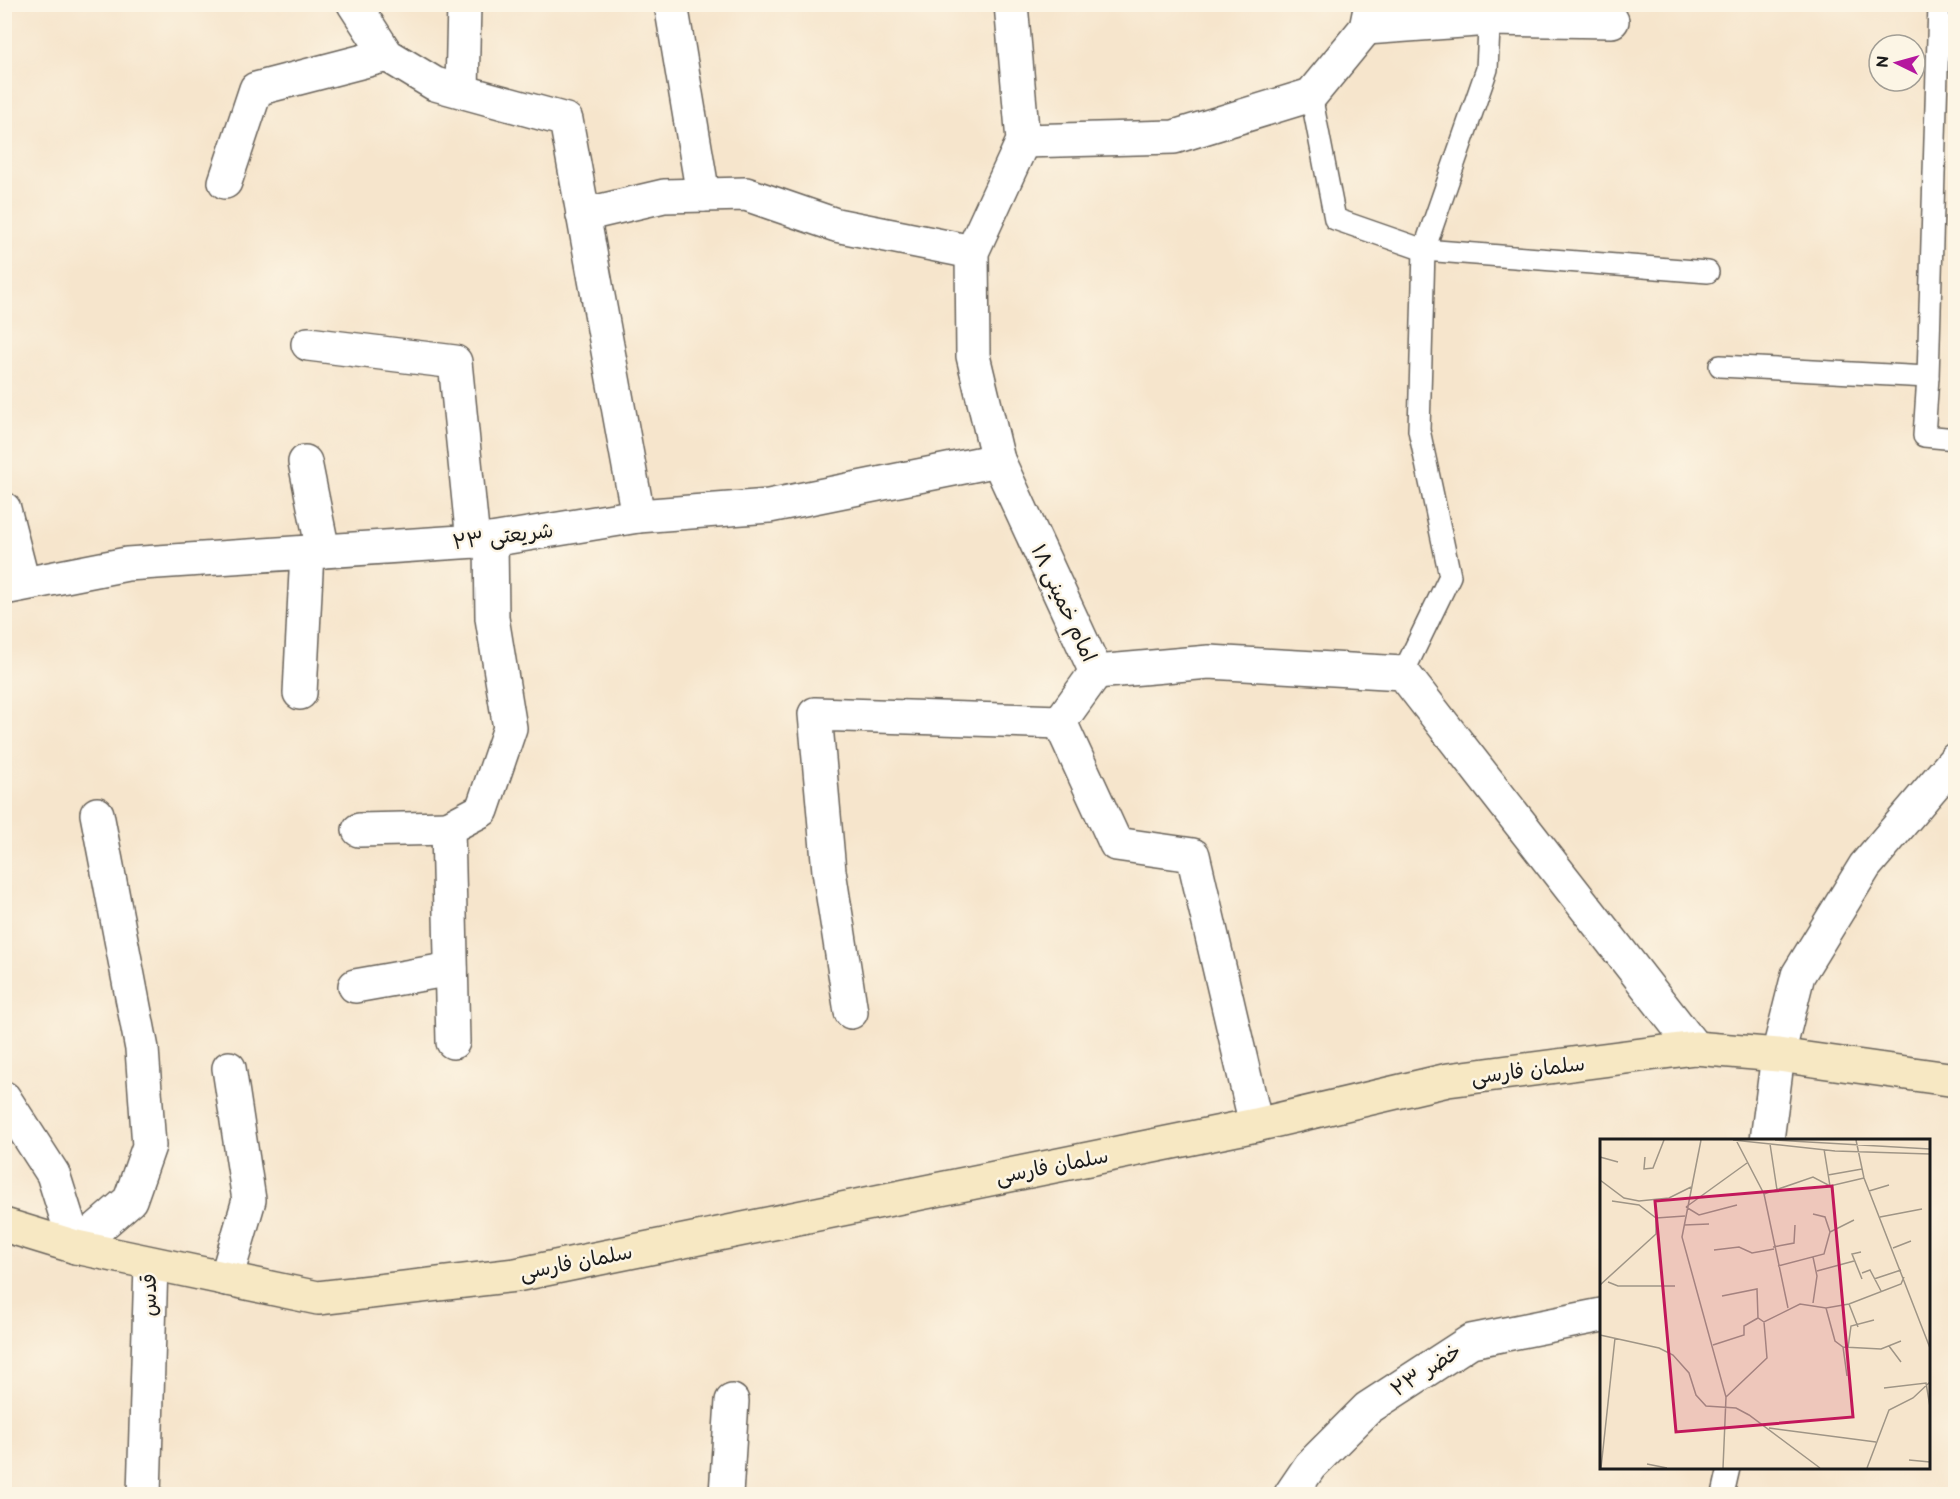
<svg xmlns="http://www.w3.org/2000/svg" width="1960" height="1499" font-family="'Balsamiq Sans','Playpen Sans Arabic',sans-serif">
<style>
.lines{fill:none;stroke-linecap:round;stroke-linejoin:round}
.lane-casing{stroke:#68625a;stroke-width:24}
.street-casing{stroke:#68625a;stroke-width:36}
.secondary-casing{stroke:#68625a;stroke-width:36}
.lane{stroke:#fff;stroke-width:21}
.street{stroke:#fff;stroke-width:33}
.secondary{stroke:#f7e8c3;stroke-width:33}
.labels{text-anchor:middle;stroke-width:5;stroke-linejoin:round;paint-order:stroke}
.street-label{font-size:21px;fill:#1c1c1c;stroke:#fcf5e5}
.inset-road{fill:none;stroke:#9f9586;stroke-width:1.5}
.view{fill:#c2185b;fill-opacity:0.15;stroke:#c2185b;stroke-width:3}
.inset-edge{fill:none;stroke:#1c1c1c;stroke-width:3}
</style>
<rect width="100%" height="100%" fill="#fcf5e5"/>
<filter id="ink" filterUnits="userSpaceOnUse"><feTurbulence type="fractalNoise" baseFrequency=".0167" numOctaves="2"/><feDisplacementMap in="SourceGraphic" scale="12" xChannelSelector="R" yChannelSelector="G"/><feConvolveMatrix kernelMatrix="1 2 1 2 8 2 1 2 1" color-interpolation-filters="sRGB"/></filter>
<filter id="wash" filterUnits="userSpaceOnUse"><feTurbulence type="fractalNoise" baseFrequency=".008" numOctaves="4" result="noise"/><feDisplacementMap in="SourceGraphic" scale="24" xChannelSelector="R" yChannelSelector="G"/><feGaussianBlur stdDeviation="1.35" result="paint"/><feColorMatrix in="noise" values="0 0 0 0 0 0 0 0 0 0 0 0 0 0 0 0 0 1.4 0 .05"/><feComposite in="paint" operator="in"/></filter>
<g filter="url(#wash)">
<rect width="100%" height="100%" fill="#f6e5cc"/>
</g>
<g filter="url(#ink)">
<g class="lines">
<defs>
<g id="lane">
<polyline points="1939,4 1928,377 1924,436 1956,439"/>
<polyline points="1311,95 1335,219 1424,250 1708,272"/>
<polyline points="1720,366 1928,377"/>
<polyline points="1403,673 1450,576 1419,430 1424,250 1487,69 1490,9"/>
<polyline points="1723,1494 1729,1468"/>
</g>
<g id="street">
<polyline points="354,4 387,55 435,84 566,120 638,516"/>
<polyline points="671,4 703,195"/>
<polyline points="1011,4 1023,141 972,252 973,356 998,460 1096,672 1060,722 1116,844 1193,855 1256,1125"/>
<polyline points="1366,28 1490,19 1612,21"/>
<polyline points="462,90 464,4"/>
<polyline points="1023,141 1174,137 1311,95 1366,28 1371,4"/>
<polyline points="225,182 256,89 387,55"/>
<polyline points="583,215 664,196 746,194 836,225 972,252"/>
<polyline points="308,344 455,362 473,541"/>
<polyline points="305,462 323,551"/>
<polyline points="4,509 23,583"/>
<polyline points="4,588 127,564 491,540 638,516 769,506 998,460"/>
<polyline points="1096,672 1209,662 1403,673 1695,1048"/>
<polyline points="300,693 307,552"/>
<polyline points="359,830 448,828"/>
<polyline points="355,986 451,969"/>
<polyline points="851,1012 829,871 815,714 1060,722"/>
<polyline points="453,1042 448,828 482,810 510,728 492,618 491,540"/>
<polyline points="4,1098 53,1174 76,1247 130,1200 149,1146 142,1049 97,814"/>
<polyline points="1767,1140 1778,1055 1798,975 1865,866 1956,759"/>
<polyline points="226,1279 249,1200 229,1068"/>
<polyline points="144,1494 151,1265"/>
<polyline points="726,1494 732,1401"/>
<polyline points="1291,1494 1310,1466 1368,1408 1471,1341 1602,1315"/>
</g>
<polyline id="secondary" points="4,1225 76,1247 318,1298 516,1275 1256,1125 1448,1080 1695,1048 1778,1055 1956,1080"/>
</defs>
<!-- lane casing -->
<use href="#lane" class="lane-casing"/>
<!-- street casing -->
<use href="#street" class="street-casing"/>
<!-- secondary casing -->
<use href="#secondary" class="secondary-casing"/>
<!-- lane -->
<use href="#lane" class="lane"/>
<!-- street -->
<use href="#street" class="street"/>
<!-- secondary -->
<use href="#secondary" class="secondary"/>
</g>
</g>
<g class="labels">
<!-- street labels -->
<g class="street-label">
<text transform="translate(503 536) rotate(-7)" y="7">شریعتی ۲۳</text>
<text transform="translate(1064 603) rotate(65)" y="7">امام خمینی ۱۸</text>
<text transform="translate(1528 1070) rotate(-7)" y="7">سلمان فارسی</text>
<text transform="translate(1052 1166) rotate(-11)" y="7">سلمان فارسی</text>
<text transform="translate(576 1262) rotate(-11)" y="7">سلمان فارسی</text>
<text transform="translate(149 1295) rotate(-91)" y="7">قدس</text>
<text transform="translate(1426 1370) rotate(-33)" y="7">خضر ۲۳</text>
</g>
</g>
<!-- overview -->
<g transform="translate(1600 1139)">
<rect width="330" height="330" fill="#f6e5cc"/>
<path class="inset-road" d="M101,1l-19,97 44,160 -3,71M133,1l102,11 95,3M136,1l28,54 24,114M175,1l155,9M256,1l8,38 66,170M170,5l7,46M224,10l6,37M0,18l18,5M45,18l-1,12 9,-1 11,-28M228,36l34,-6M0,41l24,18 15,3 30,-3 22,-11M269,52l20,-6M164,55l49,-17 17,9 34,-8M12,62l27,4 17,13M86,68l61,-44M86,68l13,8 38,-10M213,75l12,3 5,15M280,78l42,-8M56,79l29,-2M84,86l25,-1M173,108l21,-4 1,-18M293,109l18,-7M114,111l25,-3 13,6 22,-4M261,113l-9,2 10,25M178,127l46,-12 6,-22 24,-12M217,132l37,-10M262,134l8,-3 11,21M274,140l27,-9M8,143l10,4h57M0,146l56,-51v-16M122,157l35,-7 1,29M213,164l4,-27 -4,-19M249,165l9,23M226,169l9,33 8,6 38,2 20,-8M0,196l59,13 14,7 16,18 7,22 10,11 30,2 13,7 71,53M113,206l31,-10v-9l14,-8 6,4 36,-18 26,4 23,-4 52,-20 3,-7M289,207l12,16M243,208l4,29M248,209l3,-22 23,-6M284,249l42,-5 4,24M126,258l41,-39 -3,-36M169,289l107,14M309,321l21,2M47,325l20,4M1,329l14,-130M267,329l22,-58 24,-12 17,-16"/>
<path class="view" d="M232,47l21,231 -177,15 -21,-231z"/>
<rect width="330" height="330" class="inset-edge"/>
</g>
<!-- margin -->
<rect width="1960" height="1499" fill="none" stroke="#fcf5e5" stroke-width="24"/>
<!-- north arrow -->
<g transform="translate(1897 63) rotate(275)"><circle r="28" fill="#fcf5e5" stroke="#a29e95" stroke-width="1.5"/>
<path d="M0-4.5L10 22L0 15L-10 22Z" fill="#b5179e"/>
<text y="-9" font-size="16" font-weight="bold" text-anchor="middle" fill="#1c1c1c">N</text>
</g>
</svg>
